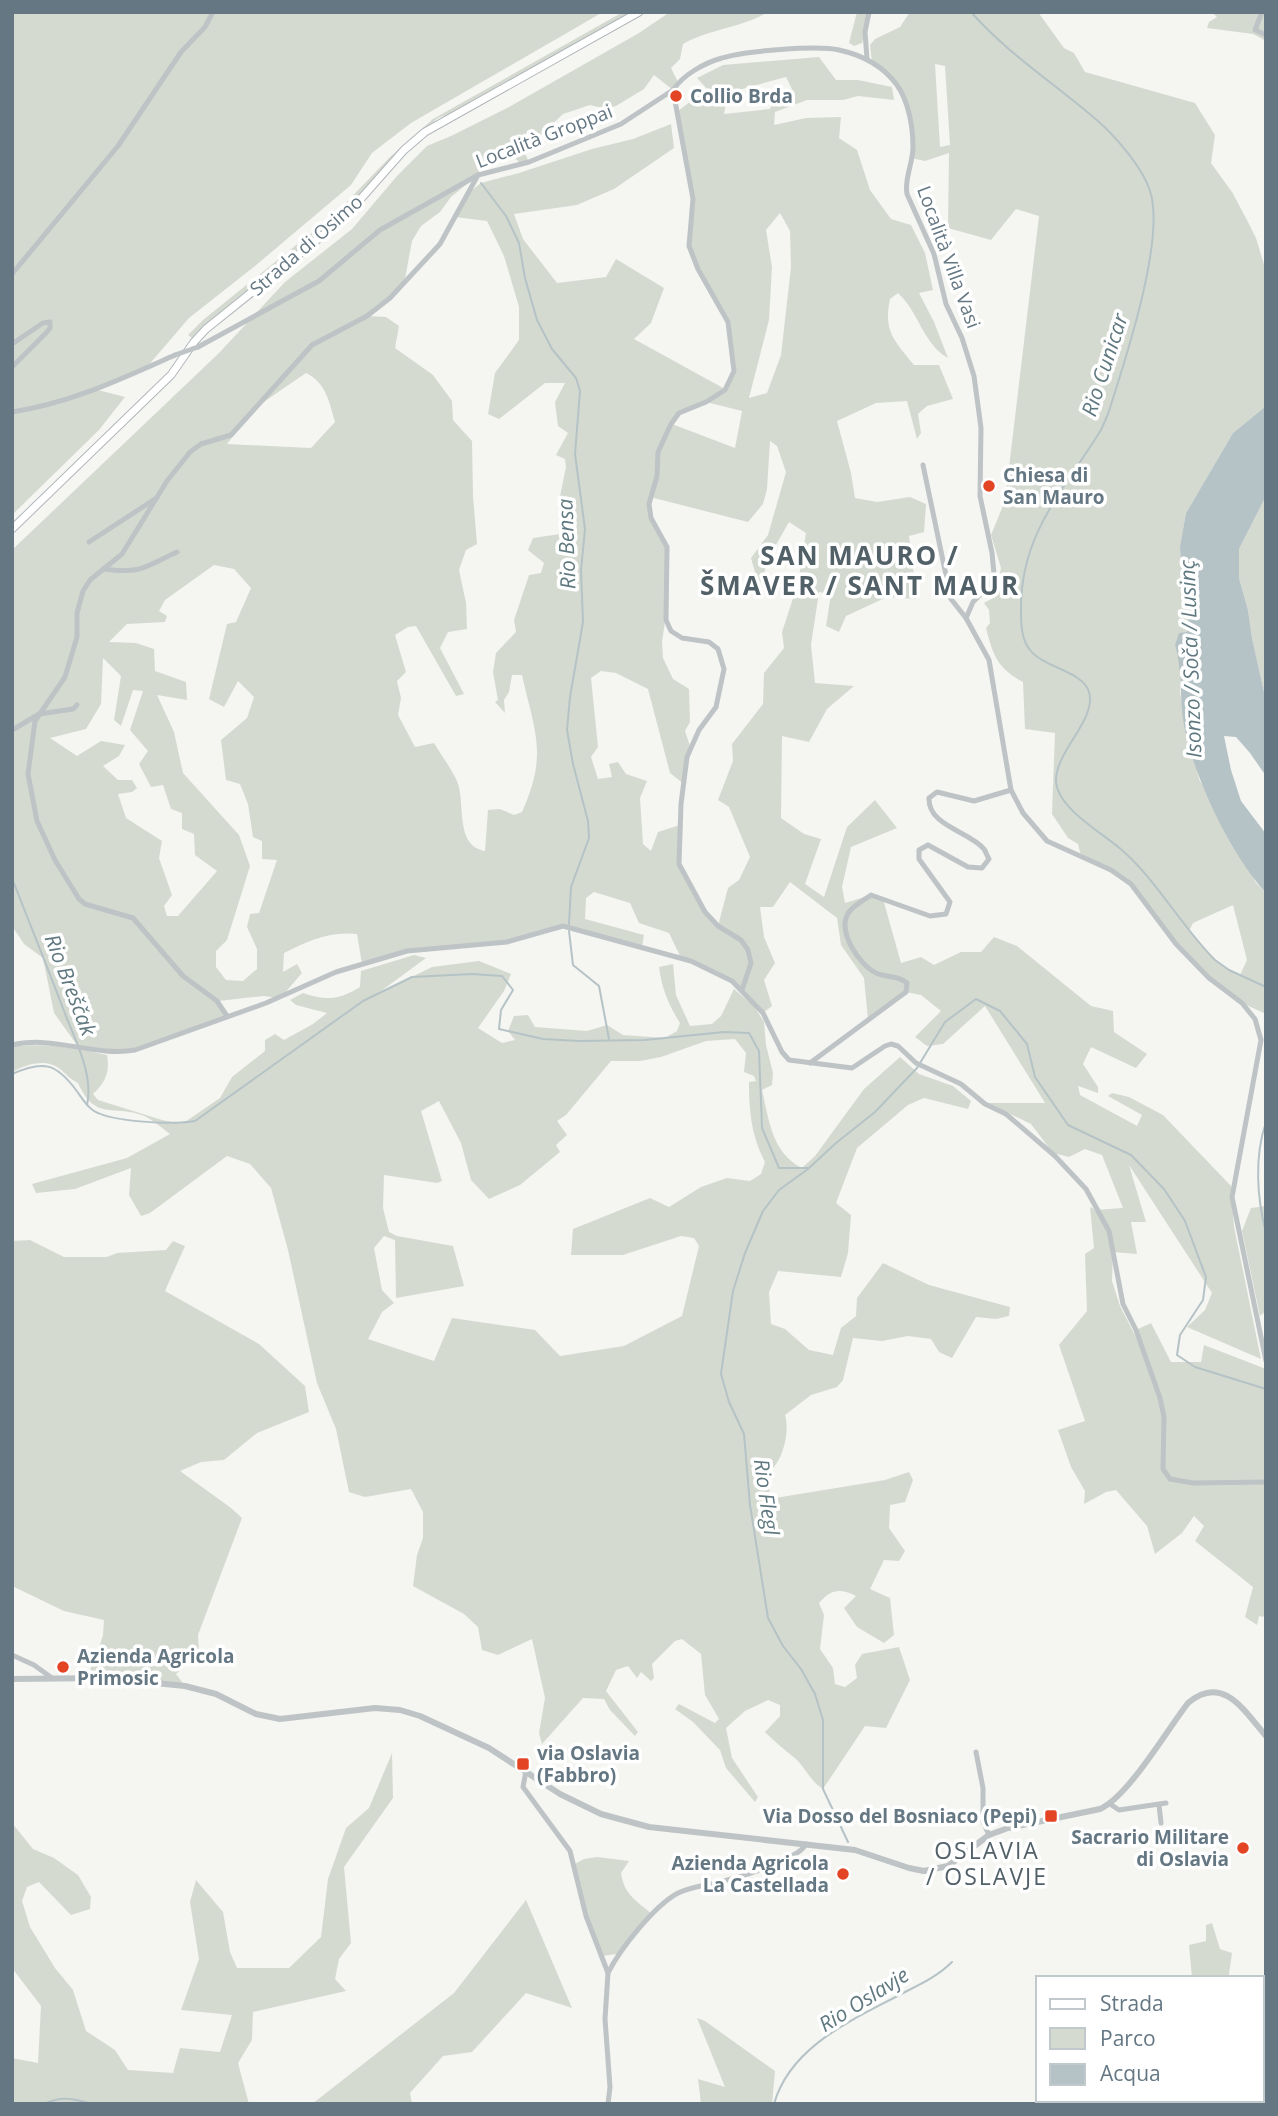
<svg xmlns="http://www.w3.org/2000/svg" width="1278" height="2116" font-family="'Open Sans',sans-serif">
<style>
.green{fill:#d5dad1;fill-rule:evenodd}
.water{fill:#b5c3c6}
.lines{fill:none;stroke-linecap:round;stroke-linejoin:round}
.stream{stroke:#b5c3c6;stroke-width:2}
.secondary-casing{stroke:#b1b7bb;stroke-width:9}
.minor{stroke:#bec3c6;stroke-width:5}
.tertiary{stroke:#bec3c6;stroke-width:6}
.secondary{stroke:#fff;stroke-width:7}
.minor-bridge{stroke:#bec3c6;stroke-width:5}
.poi-dot{fill:#e34424;stroke:#fff;stroke-width:2.5}
.labels{text-anchor:middle;stroke-width:7;stroke-linejoin:round;paint-order:stroke}
.poi-label{font-size:19px;font-weight:bold;fill:#647783;stroke:#fff;text-anchor:start}
.street-label{font-size:19px;fill:#647783;stroke:#fff}
.water-label{font-size:21px;font-style:italic;fill:#607980;stroke:#fff}
.quarter-label{font-size:23px;letter-spacing:2px;fill:#526068;stroke:#fff}
.district-label{font-size:26px;font-weight:bold;letter-spacing:2px;fill:#526068;stroke:#fff}
</style>
<rect width="100%" height="100%" fill="#f5f5f2"/>
<!-- green -->
<g class="green">
<polygon points="12,12 603,12 411,123 372,153 351,185 255,266 189,318 147,367 98,390 125,397 99,430 12,515"/>
<polygon points="623,12 632,12 457,111 438,118 405,145 339,217 212,319 192,338 188,335 203,320 336,213 390,157 433,119"/>
<path d="M670,12h98c-27,16 -59,17 -85,32l-3,15 -9,9 7,14 -5,8 -19,-15 -10,14 -28,17 -10,3 -16,-4 -27,9 -22,21 -19,12 7,15 -8,2 -12,-12 -29,12 -2,11 -27,22 -11,15 -19,14 -9,15 -8,43 -36,32 18,1 13,9 -4,22 38,27 19,26 1,19 19,21 1,55 4,48 -11,6 -7,20 7,33 1,26 -19,3 -8,16 24,46 -8,2 -40,-70 -8,1 -13,8 11,37 -9,9 4,17 -3,17 17,32 19,-4c7,12 17,25 23,38 9,21 -3,65 28,70l3,-41 12,-1 14,6 8,-3c26,-58 13,-79 0,-137h-10l-3,17 -5,8 1,13 -10,-11 3,-2 -5,-28 3,-19 20,-21 -2,-12 15,-45 12,-2 3,-10 -16,-13 5,-12 27,-4 3,-19 -4,-14 7,-34 -1,-8 -9,-4 12,-22 -10,-7 -3,-24 10,-19h-20l-46,36 -11,-5 7,-41 24,-33v-33l-15,-51 -17,-35 -32,-4 12,-23 14,-11 38,-10 73,-24 41,-10 38,-15 3,24 -60,41 -37,16 -63,9 9,25 34,44 49,-6 10,-18 48,29 -13,35 -17,16 91,50 9,-18 -6,-49 -39,-76 4,-47 -15,-88 29,-22 -10,-11 26,-13 96,-8 17,23h22l34,7 2,13 -36,-4 -15,4h-36l-32,12 -1,13 32,-7 35,-1 -2,21 18,12 13,40 21,29 20,6 14,28 8,37 -14,3 15,29 14,36c-25,-14 -29,-46 -50,-65l-8,6c-7,33 5,42 24,66h25l14,34 -26,7 -9,8 3,19 -4,6 -10,-38 -31,2 -39,18 14,52 4,25 22,4 33,-5 16,7 -2,28 -15,4 8,63 -30,-2 -41,19 -7,16 -13,-6 5,-32 -12,-2 -8,53 4,38 39,3 -27,23 -18,33 -27,-6 -1,82 23,16 17,5 -16,45 19,13 23,-70 28,-27 22,28 -46,19 -9,40 3,16 26,-8 12,4 18,64 20,-6 13,8 27,-13h20l13,-15 23,9 74,60 22,5 1,21 33,22 -11,14 -45,-21 -8,17 15,23v6l-20,-7 2,9 57,31 5,-11 -34,-19 4,-3 17,4 34,18 68,71 3,41 27,132 -74,-32 18,-17 7,-17 -83,-128 17,57h-15l6,32 -24,-2 -1,29 8,25 19,37 -3,-13 15,-7 20,39h30l3,-17 62,24v243l-3,5 -4,-1 -2,9 -12,-8 8,-30 -58,-46 9,-15 -10,-10 -12,17 -27,21 -8,-28 -31,-36 -10,2 -22,12 1,-13 -14,-24 -13,-37 27,-9 -26,-76 28,-34 -2,-57 9,-6 -4,-41 6,3 27,-2 -21,-53 -17,-6 -16,8 -16,-4 -22,-29 -43,-21h57l-60,-97 -42,38 -16,2 -12,-9 26,-26 -20,-16 -15,-3 -38,27 -4,-41 -23,-33 -4,-27 -47,-36 -17,25h-13l4,30 11,26 -11,17 8,26 -9,7 -31,-32 -51,-23 -12,-25 -30,-10 -9,-20 -36,-11 -8,6 -1,21 59,16 -2,12 -79,-21 -56,16 -100,9 -45,13 -5,-30c-28,-3 -49,7 -73,19l-1,19 14,-8 5,9 -19,22 -5,3 -14,-2 -46,5 9,15 -92,34 -17,3 -41,-8 -23,-32 -11,-55 -19,-14 -12,-18v-376l207,-197 66,-71 67,-53 45,-53 30,-30 24,-10 58,-29 130,-74zM786,77l6,12 -14,2 -8,18 -46,5 4,-21zM780,213l10,18 1,36 -10,88 -14,38 -18,5 20,-78 3,-53 -6,-37zM306,373c20,10 23,28 29,49l-24,26 -84,-4 28,-36zM706,402l36,9 -7,37 -63,-24 7,-11zM770,441l7,5 9,26 -18,63 -17,23 8,28 13,-34 17,-30 17,11 -8,50 -16,49 2,16 -20,25 -1,31 -31,40 1,17 -15,39 11,7 21,50 -11,23 -11,8 -10,38 -13,-14 -26,-48 1,-39 -22,7 -7,19 -8,-7 -3,-46 7,-17 -21,-7 -8,-12 -9,2 3,13 -14,2 -7,-22 7,-10 -7,-69 10,-7 15,2 32,16 22,84 14,11 7,-35 -6,-18 5,-9 -1,-33 -16,-10 -10,-21 -1,-16 4,-27 1,-68 -16,-29 -1,-21 98,25 15,-18 4,-15zM214,565l20,4 17,19 -15,34 -9,2 -18,75 15,8 14,-26 16,16 -7,21 -26,22 5,40 14,4 8,20 5,33 9,4v18l15,1 -18,53 -9,1 -3,13 10,22v20l-14,12 -17,-1 -10,-13v-16l11,-11 23,-74 -11,-31 -56,-62 -9,-41 -17,-37 30,5 -1,-18 -31,-11 -1,-22 -18,-6 -27,-1 18,-18 38,-2 2,-6 -8,-5 6,-11zM103,658l18,18 -7,44 7,6 12,-36 10,1 -13,39 18,21 -9,13 12,23 12,-2 8,24 11,4v16l12,5 1,21 22,16 -39,45h-11l-3,-10 8,-11 -13,-37 3,-17 -36,-23 -8,-24 14,-2 5,-4 -5,-8h-14l-15,-14 16,-10 6,-11 -24,-4 -24,15 -27,-18 36,-9 15,-25z"/>
<polygon points="857,12 872,12 862,43 854,46 849,43"/>
<path d="M910,12h128l26,36 10,5 11,19 110,31 20,32 -4,28 21,29 16,30 8,16 10,33v135l-33,27 -47,80 -6,33 1,21 9,40 -3,25 -12,13 5,17v31l19,86 57,104 10,10v121l-24,-11 -33,-25 -33,-34 -45,-60 -50,-28 -3,-12 -10,-6 -16,-24 3,-81 -30,-4 -2,-47c-26,-14 -30,-27 -37,-54l4,-5 -1,-13 -5,-7 11,-6 6,-29 -10,-33 14,-34 34,-285 -23,-7 -25,31 -43,-12 1,-75 -24,8 -14,-3c4,-21 0,-56 -15,-74 -7,-8 -16,-15 -24,-22l-2,-17 5,-6 25,-12zM935,64l10,2 5,79 -10,2zM1233,905l14,55 -7,15 -23,-13 -28,-31 4,-8z"/>
<polygon points="1212,12 1266,12 1266,41 1253,34 1207,28 1209,22 1217,17"/>
<polygon points="1266,496 1266,701 1252,638 1248,610 1239,578 1239,549"/>
<path d="M414,955l12,3 -49,36 55,-27 47,-6 32,13 -7,17 -26,37 24,15 13,-3 -7,-9 6,-15 14,-1 7,12 52,4 20,-6 16,10 42,3 12,-7 3,-8c-12,-19 -18,-34 -21,-56l14,-3 3,31 14,31 22,-2 9,-8 13,-27 20,17 10,16 2,23 7,28 -1,12 -10,5c7,30 10,63 40,78l13,-12 49,-67 36,-32 19,17 34,12 18,15 -3,8 -44,-11 -16,7 -51,43 -21,55 15,12 -3,38 -7,24 -63,-6 -9,21 2,32 14,5 24,21 24,5 8,-27 15,-12 1,-18 26,-35 46,22 81,22 -1,9 -13,3 -20,-2 -24,41 -13,-6 -8,-13 -23,-3 -26,5 -29,-3 -10,42 -6,7 -26,8 -26,20c5,16 -2,46 -15,56l-1,28 116,-19 24,-8 4,8 -8,22 -15,3 -1,23 16,23 -6,10 -15,-1 -14,29 20,9 4,37 -10,8 -27,-16 -13,-19 12,-12c-16,-8 -25,-7 -37,7l5,12 -4,34 13,19 2,16 10,3 12,-9 -2,-13 7,-11 37,-7 11,33 -24,48 -21,-2 -42,63c-12,-7 -17,-20 -27,-30 -11,-9 -21,-17 -31,-27l15,-16v-11l-12,-5 -23,11 -19,17 6,30 26,39 -3,5 -29,-34 -6,-18 -27,-28 -18,-13 4,-5 36,19 4,-4 -14,-24 -4,-41 -19,-15 -7,2 -23,23 2,14 -3,3 -10,-9 -4,6 -9,-12 -12,4 -10,21 32,41 -3,4 -25,-26 -6,-11 -21,-1 -41,46 -3,-11 6,-35 -13,-59 -34,16 -16,-5 -4,-23 -14,-13 -51,-28 4,-31 6,-17v-26l-12,-23 -46,8 -16,-5 -13,-63 -19,-46 -29,-133 -17,-62 -21,-24 -23,-8 -77,57 -9,3 -12,-21 2,-27 -56,21 -39,4 -4,-9 95,-26 43,-24c-8,-6 -18,-15 -28,-19 -29,-10 -47,6 -64,-32 -8,-4 -12,-9 -18,-14 -14,-11 -33,-5 -48,3v-25c32,-5 64,1 95,8 3,16 -1,27 -14,39l5,6 64,20 20,4 38,-26 12,-21 33,-26v-11l10,-6 9,6 29,-16 14,-11 -31,-8 -6,-5 13,-7c23,8 36,7 57,-6l1,-16zM735,1039l11,14 -2,19 10,4 2,5 -7,1c0,28 2,54 16,80l-4,12 -11,7 -23,-3 -26,9 -32,20 -19,-9 -77,31 -2,26h52l58,-19 13,2 5,8 -17,70 -58,30 -64,10 -25,-26 -83,-12 -18,43 -66,-22 14,-27 12,-9 -12,-13 -8,-42 10,-12 11,4 1,58 68,-12 -11,-40 -56,-10 -8,-4 -6,-24 1,-33 53,8 5,-2 -21,-70 18,-10 22,42 10,37 18,19 31,-14 40,-33 -4,-7 11,-10 -10,-14 9,-6 45,-54h29l21,-4 45,-16z"/>
<polygon points="1266,1206 1266,1311 1260,1316 1242,1231 1251,1208"/>
<polygon points="30,1240 64,1257 107,1257 117,1253 166,1250 173,1241 185,1246 165,1291 259,1344 305,1386 309,1412 257,1433 224,1460 201,1462 180,1471 231,1508 242,1518 198,1635 199,1653 176,1674 185,1686 90,1678 92,1655 97,1654 103,1635 104,1620 64,1611 12,1586 12,1241"/>
<polygon points="392,1753 393,1798 344,1867 351,1943 339,1959 335,1979 346,1991 253,2012 252,2040 238,2063 249,2104 12,2104 12,2058 38,2063 41,2006 12,1968 12,1823 33,1849 54,1858 78,1875 91,1897 90,1909 71,1915 39,1882 27,1887 22,1901 30,1927 55,1968 73,1990 86,2031 115,2050 128,2070 173,2073 180,2048 220,2052 232,2015 181,2010 199,1959 190,1902 196,1880 223,1912 230,1952 237,1968 289,1968 321,1937 328,1879 346,1828 369,1808"/>
<path d="M597,1857l32,4 -8,12c3,22 16,28 32,42l-36,39 -15,2 -16,-40 -13,-51 11,-6z"/>
<polygon points="526,1900 572,2008 526,1993 472,2052 443,2056 410,2093 412,2104 312,2104 454,1993"/>
<polygon points="1212,1923 1220,1949 1232,1953 1229,1974 1231,1978 1192,1978 1189,1945 1206,1941 1206,1925"/>
<polygon points="697,2018 705,2021 775,2071 772,2104 701,2104 698,2079 725,2087"/>
<polygon points="1140,2100 1254,2100 1254,2104 1142,2104"/>
</g>
<!-- water -->
<path class="water" d="M1266,406v90l-27,53v29l9,32 4,28 14,63v75l-16,-23 -14,-16 -12,-1 7,34 10,31 25,33v59c-35,-38 -73,-117 -82,-168 -5,-27 -1,-54 -9,-80l4,-12 8,-1 3,-25 -9,-40 -1,-21 6,-33 47,-80z"/>
<g class="lines">
<!-- stream -->
<g class="stream">
<path d="M971,12c35,40 81,70 121,104 20,16 50,50 58,75 16,48 -26,173 -42,223l-7,16c-37,60 -81,104 -80,180 0,13 0,29 9,40 14,18 53,21 59,42 8,27 -33,59 -33,88 0,28 47,53 67,71 35,31 58,75 92,109l14,10 37,17"/>
<polyline points="481,183 506,216 519,243 525,278 537,320 552,349 576,378 580,391 575,454 585,529 581,570 583,622 570,697 567,730 573,764 588,821 589,838 571,887 569,924"/>
<path d="M12,878c17,44 35,88 52,133 10,27 30,63 23,94"/>
<polyline points="569,931 573,965 599,986 609,1039"/>
<path d="M12,1074c31,-14 44,-11 64,16 6,8 10,16 18,21 18,11 80,14 101,10l168,-120 49,-24 60,-3 30,2 11,14 -12,20 -2,19 44,10 36,2 66,-1 79,-8 25,1 10,18 3,77 17,40h30l27,-25 39,-31 42,-44 28,-46 31,-23 24,12 27,33 8,33 33,48 63,30 33,34 21,32 21,56 -3,23 -23,35 -3,20 18,12 71,22"/>
<path d="M1266,1122c-12,35 -9,76 0,111"/>
<polyline points="808,1169 779,1190 763,1211 745,1253 733,1291 721,1374 729,1402 744,1434 750,1505 768,1618 783,1646 801,1669 815,1694 823,1720 823,1789 848,1842"/>
<path d="M44,2104c17,-8 29,-6 47,0"/>
<path d="M774,2104c17,-60 83,-86 133,-113 16,-8 32,-16 45,-29"/>
</g>
<defs>
<polyline id="secondary" points="12,529 171,375 194,342 206,329 343,219 404,150 425,132 639,12"/>
</defs>
<!-- secondary casing -->
<use href="#secondary" class="secondary-casing"/>
<!-- minor -->
<g class="minor">
<polyline points="1262,12 1255,30 1266,35"/>
<polyline points="867,59 865,32 869,12"/>
<polyline points="12,274 118,146 181,52 205,27 213,12"/>
<polyline points="12,344 43,323 50,322 50,328 47,332 12,367"/>
<polyline points="198,347 319,281 380,230 478,175"/>
<path d="M12,412c59,-9 109,-33 163,-57"/>
<polyline points="923,465 951,599 966,618"/>
<polyline points="89,542 155,499"/>
<path d="M104,569c39,5 40,-2 73,-17"/>
<polyline points="14,729 39,714 73,709 77,705"/>
<path d="M742,990l9,-27 -3,-13 -7,-10 -23,-14 -13,-14 -26,-48 2,-60 6,-47 12,-27 17,-23 8,-38 -6,-20 -9,-7 -27,-4 -11,-7 -5,-11 1,-73 -16,-29 -2,-14 8,-28 1,-24 13,-28 8,-11 27,-11 19,-12 9,-19 -6,-49 -30,-53 -9,-23 4,-47 -20,-109c10,-15 31,-27 49,-32 21,-7 96,-13 117,-8 23,5 44,16 58,35 12,17 16,43 16,62 0,17 -9,31 -6,47l27,60 12,50 16,34 12,38 7,52 -1,68 12,57 2,21 -6,13 -15,15 -7,16 23,42 22,130 12,23 24,28 64,29 20,14 45,60 33,34 33,25 13,16 6,21 -29,157 34,164"/>
<polyline points="227,1016 217,1001 183,976 133,918 85,904 79,899 55,860 37,821 28,774 35,721 65,677 77,637 77,613 83,591 90,580 122,554 167,481 190,452 201,444 231,435 312,345 367,316 390,298 440,244 478,175 529,162 621,124 673,90"/>
<path d="M12,1045c41,-10 82,12 123,5l131,-47 70,-31 71,-21 100,-9 56,-16 128,35 41,20 31,32 19,39 7,8 63,8 33,-22 6,-2 7,2 18,17 45,21 24,20 21,10 49,42 31,33 23,42 14,73 13,26 24,68 4,19 -1,52 7,10 23,4 73,-1"/>
<path d="M810,1063l96,-71 1,-9c-9,-8 -20,-5 -31,-10 -17,-8 -40,-43 -27,-61 5,-7 15,-12 22,-17l59,21 16,-2 4,-12 -31,-43v-9l9,-5 40,22 14,1 7,-9c-2,-3 -3,-7 -5,-10 -15,-18 -56,-23 -55,-51l8,-6 37,9 37,-11"/>
<polyline points="12,1655 34,1665 52,1678"/>
<polyline points="976,1752 983,1788 983,1822 989,1835"/>
<polyline points="526,1771 523,1787 570,1851 586,1916 608,1973 605,2019 610,2087 608,2104"/>
<polyline points="1110,1804 1119,1810 1166,1803"/>
<polyline points="1159,1805 1161,1823"/>
<path d="M608,1973c12,-24 46,-67 70,-80 12,-6 29,-8 42,-11 24,-6 48,-13 70,-25 7,-4 13,-7 16,-13"/>
</g>
<!-- tertiary -->
<path class="tertiary" d="M12,1679l93,-1 80,8 31,8 40,20 24,5 95,-11 25,2 20,6 69,32 71,46 41,20 48,13 206,23 54,18 15,3 24,-5 41,-31 19,-7 92,-19c28,-12 67,-79 88,-106 35,-30 57,9 78,33"/>
<!-- secondary -->
<use href="#secondary" class="secondary"/>
<!-- minor-bridge -->
<polyline class="minor-bridge" points="175,355 198,347"/>
</g>
<!-- markers -->
<g class="poi-dot">
<circle cx="676" cy="96" r="7"/>
<circle cx="989" cy="486" r="7"/>
<circle cx="63" cy="1667" r="7"/>
<rect x="516" y="1757" width="14" height="14" rx="3.5"/>
<rect x="1044" y="1809" width="14" height="14" rx="3.5"/>
<circle cx="1243" cy="1848" r="7"/>
<circle cx="843" cy="1874" r="7"/>
</g>
<g class="labels">
<!-- poi labels -->
<g class="poi-label">
<text x="690" y="103">Collio Brda</text>
<text x="1003" y="482">Chiesa di<tspan x="1003" dy="22">San Mauro</tspan></text>
<text x="77" y="1663">Azienda Agricola<tspan x="77" dy="22">Primosic</tspan></text>
<text x="537" y="1760">via Oslavia<tspan x="537" dy="22">(Fabbro)</tspan></text>
<text x="1037" y="1823" text-anchor="end">Via Dosso del Bosniaco (Pepi)</text>
<text x="1229" y="1844" text-anchor="end">Sacrario Militare<tspan x="1229" dy="22">di Oslavia</tspan></text>
<text x="829" y="1870" text-anchor="end">Azienda Agricola<tspan x="829" dy="22">La Castellada</tspan></text>
</g>
<!-- street labels -->
<g class="street-label">
<text transform="translate(544 136) rotate(-21)" y="7">Località Groppai</text>
<text transform="translate(306 245) rotate(-41)" y="7">Strada di Osimo</text>
<text transform="translate(949 257) rotate(70)" y="7">Località Villa Vasi</text>
</g>
<!-- water labels -->
<g class="water-label">
<text transform="translate(1105 365) rotate(-72)" y="7">Rio Cunicar</text>
<text transform="translate(567 544) rotate(-92)" y="7">Rio Bensa</text>
<text transform="translate(1191 659) rotate(-92)" y="7">Isonzo / Soča / Lusinç</text>
<text transform="translate(70 985) rotate(69)" y="7">Rio Breščak</text>
<text transform="translate(766 1497) rotate(82)" y="7">Rio Flegl</text>
<text transform="translate(864 2000) rotate(-32)" y="7">Rio Oslavje</text>
</g>
<!-- quarter labels -->
<g class="quarter-label">
<text x="987" y="1859">OSLAVIA<tspan x="987" dy="26">/ OSLAVJE</tspan></text>
</g>
<!-- district labels -->
<g class="district-label">
<text x="860" y="565">SAN MAURO /<tspan x="860" dy="30">ŠMAVER / SANT MAUR</tspan></text>
</g>
</g>
<!-- border -->
<rect width="1278" height="2116" fill="none" stroke="#647783" stroke-width="28"/>
<!-- legend -->
<rect x="1036" y="1976" width="228" height="126" fill="#ffffff" stroke="#c1c9cd" stroke-width="2"/>
<rect x="1050" y="1999" width="35" height="10" fill="#ffffff" stroke="#c1c9cd" stroke-width="2"/>
<text x="1100" y="2011" font-size="21" fill="#647783">Strada</text>
<rect x="1050" y="2028" width="35" height="21" fill="#d5dad1" stroke="#c1c9cd" stroke-width="2"/>
<text x="1100" y="2046" font-size="21" fill="#647783">Parco</text>
<rect x="1050" y="2064" width="35" height="21" fill="#b5c3c6" stroke="#c1c9cd" stroke-width="2"/>
<text x="1100" y="2081" font-size="21" fill="#647783">Acqua</text>
</svg>
